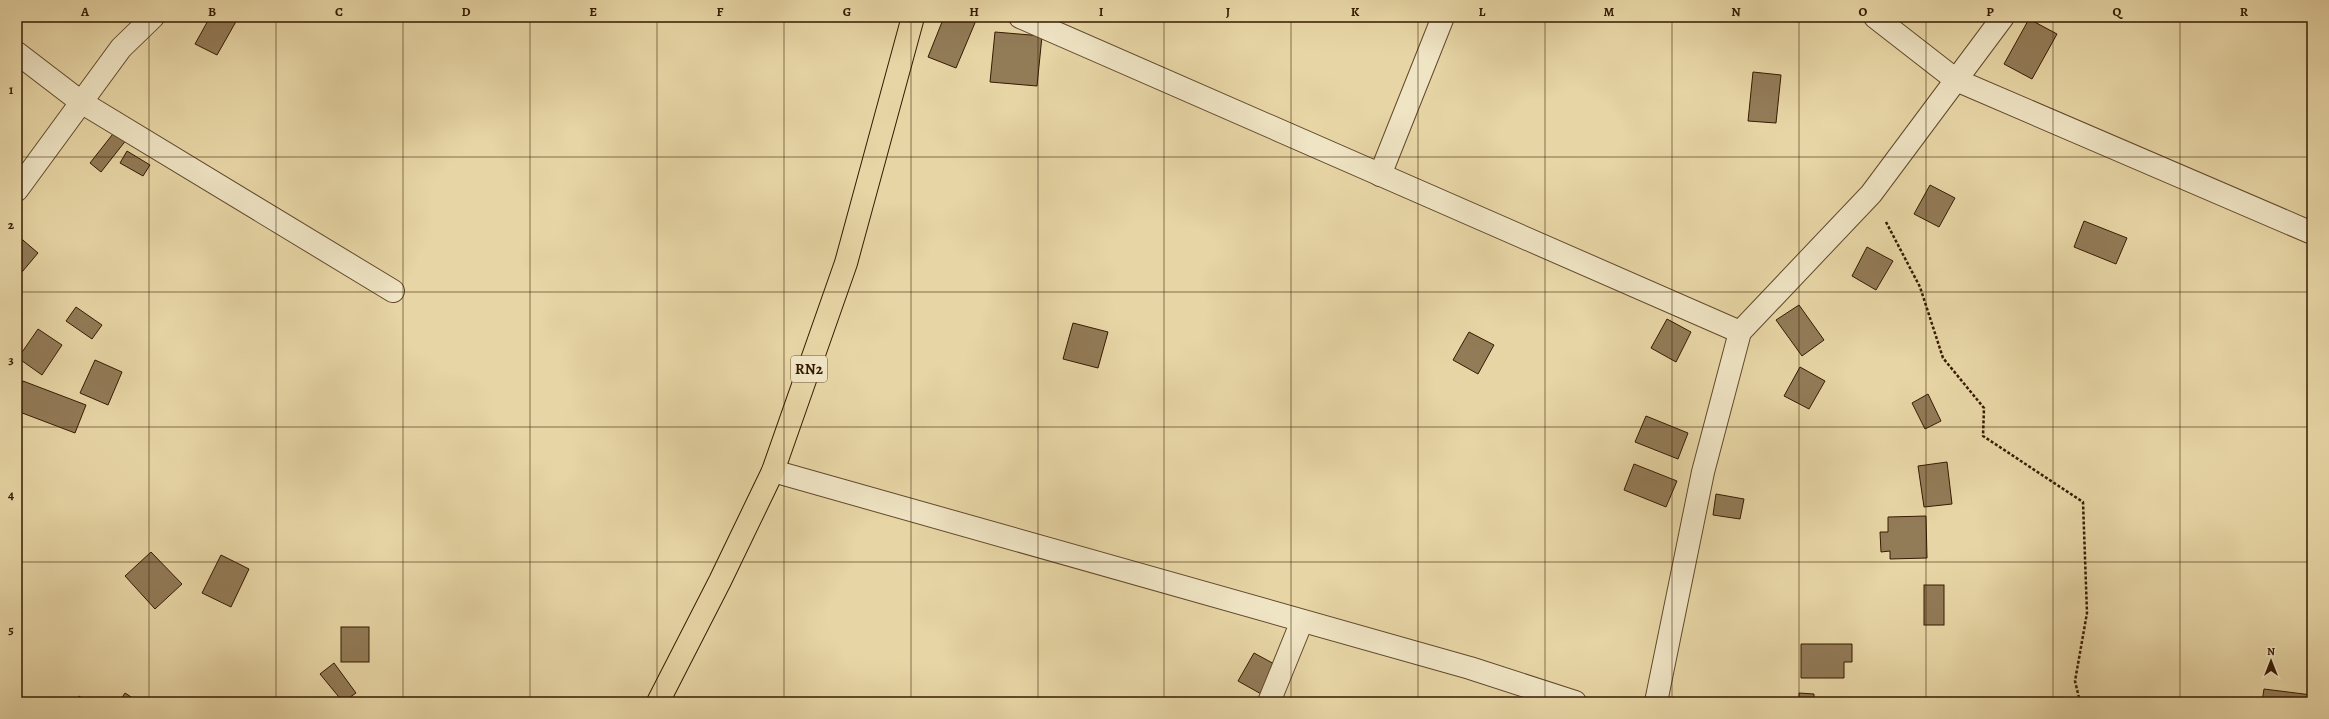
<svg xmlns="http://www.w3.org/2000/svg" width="2329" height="719" font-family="Alegreya,serif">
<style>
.building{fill:#927b57;stroke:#361a02}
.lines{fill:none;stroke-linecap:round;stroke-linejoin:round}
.minor-casing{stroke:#62492b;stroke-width:24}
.highway-casing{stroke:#361a02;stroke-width:24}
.path{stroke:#361a02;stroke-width:2.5;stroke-dasharray:3 2;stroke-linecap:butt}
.minor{stroke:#efe4c4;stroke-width:22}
.highway{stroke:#e7d5a5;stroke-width:22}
.grid{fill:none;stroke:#361a02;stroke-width:1;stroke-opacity:0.55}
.labels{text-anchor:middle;stroke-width:3;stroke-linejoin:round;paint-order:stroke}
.shield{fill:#efe4c4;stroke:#6e573c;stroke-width:1}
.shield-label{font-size:15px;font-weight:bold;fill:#361a02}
.neatline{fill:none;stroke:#361a02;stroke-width:1.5}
.grid-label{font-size:13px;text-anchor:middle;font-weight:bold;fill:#361a02}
</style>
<rect width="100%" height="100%" fill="#e7d5a5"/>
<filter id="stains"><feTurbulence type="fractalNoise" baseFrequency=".005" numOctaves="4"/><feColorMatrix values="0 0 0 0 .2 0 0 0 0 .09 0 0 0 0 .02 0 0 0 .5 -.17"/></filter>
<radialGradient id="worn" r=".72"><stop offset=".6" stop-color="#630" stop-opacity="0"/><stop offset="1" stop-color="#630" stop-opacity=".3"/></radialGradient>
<!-- building -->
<g class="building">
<polygon points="210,17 238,18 217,55 195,44"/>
<polygon points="944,17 977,18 956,68 928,57"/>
<polygon points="2029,19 2057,34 2032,79 2004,64"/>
<polygon points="995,32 1042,36 1037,86 990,82"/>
<polygon points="1753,72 1781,75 1776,123 1748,121"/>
<polygon points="116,130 127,139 101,172 90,163"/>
<polygon points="127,151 150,165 143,176 120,163"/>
<polygon points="1930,185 1955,198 1939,227 1914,214"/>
<polygon points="2084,221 2127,238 2116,264 2074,247"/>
<polygon points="17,223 22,227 17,232"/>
<polygon points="17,235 38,253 17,278"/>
<polygon points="1867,247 1893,261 1876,290 1852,276"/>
<polygon points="1799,305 1824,340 1802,356 1776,320"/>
<polygon points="76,307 102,325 92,339 66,321"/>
<polygon points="1667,319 1691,332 1676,362 1651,348"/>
<polygon points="1073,323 1108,332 1098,368 1063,359"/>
<polygon points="38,329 62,345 42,375 18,358"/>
<polygon points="1469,332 1494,345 1478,374 1453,360"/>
<polygon points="95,360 122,372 108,405 80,393"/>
<polygon points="1800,367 1825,381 1809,409 1784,396"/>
<polygon points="23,381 86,405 75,433 17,411 17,396"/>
<polygon points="1928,394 1941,421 1925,429 1912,403"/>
<polygon points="1646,416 1688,433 1678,459 1635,442"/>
<polygon points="1947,462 1952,504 1924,507 1918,466"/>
<polygon points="1634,464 1677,481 1666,507 1624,490"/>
<polygon points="1716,494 1744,499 1740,519 1713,515"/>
<polygon points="1926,516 1927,558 1890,559 1890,551 1881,552 1880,532 1888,532 1888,517"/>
<polygon points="151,552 182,584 155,609 125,576"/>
<polygon points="221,555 249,569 231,607 202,593"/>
<rect x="1924" y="585" width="20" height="40"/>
<rect x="341" y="627" width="28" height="35"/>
<polygon points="1801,644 1852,644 1852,662 1844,662 1844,678 1801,678"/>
<polygon points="1254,653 1278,666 1263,695 1238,681"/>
<polygon points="334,663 356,693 343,702 320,674"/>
<polygon points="2264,689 2312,695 2312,702 2262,702"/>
<polygon points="125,693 139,702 119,702"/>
<polygon points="1799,693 1814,694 1814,702 1770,702 1770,699 1799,699"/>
<polygon points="79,696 87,702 74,702"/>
</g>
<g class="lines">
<defs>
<g id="minor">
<polyline points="1020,17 1740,332"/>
<polyline points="1875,17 1956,80 2312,233"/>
<polyline points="17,53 81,102 393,291"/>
<polyline points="1380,175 1443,17"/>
<polyline points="17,190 121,48 153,17"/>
<polyline points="773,471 1470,668 1575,702"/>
<polyline points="1269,702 1302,621"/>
<polyline points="1656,702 1703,472 1740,332 1871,194 2003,17"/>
</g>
<polyline id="highway" points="658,702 720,581 773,471 846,263 913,17"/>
</defs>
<!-- minor casing -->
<use href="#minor" class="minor-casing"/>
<!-- highway casing -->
<use href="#highway" class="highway-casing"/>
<!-- path -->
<polyline class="path" points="1886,222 1920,287 1943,358 1984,408 1983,436 2083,502 2087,613 2075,681 2080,702"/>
<!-- minor -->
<use href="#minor" class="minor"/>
<!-- highway -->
<use href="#highway" class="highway"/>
</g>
<!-- grid -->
<path class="grid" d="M149,17v685M276,17v685M403,17v685M530,17v685M657,17v685M784,17v685M911,17v685M1038,17v685M1164,17v685M1291,17v685M1418,17v685M1545,17v685M1672,17v685M1799,17v685M1926,17v685M2053,17v685M2180,17v685M17,157h2295M17,292h2295M17,427h2295M17,562h2295"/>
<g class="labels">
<!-- shield labels -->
<rect class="shield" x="791" y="356" width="36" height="26" rx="3"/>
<g class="shield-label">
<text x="809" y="374">RN2</text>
</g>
</g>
<!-- margin -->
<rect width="2329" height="719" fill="none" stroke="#e7d5a5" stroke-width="44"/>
<!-- north arrow -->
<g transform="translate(2271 661)" stroke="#efe4c4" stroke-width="3" paint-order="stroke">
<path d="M0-3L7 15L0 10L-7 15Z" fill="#361a02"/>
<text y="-6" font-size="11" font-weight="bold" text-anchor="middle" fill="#361a02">N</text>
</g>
<rect x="22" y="22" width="2285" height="675" class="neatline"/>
<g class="grid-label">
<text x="85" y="16">A</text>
<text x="212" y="16">B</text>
<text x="339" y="16">C</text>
<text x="466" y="16">D</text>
<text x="593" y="16">E</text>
<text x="720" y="16">F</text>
<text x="847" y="16">G</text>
<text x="974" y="16">H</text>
<text x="1101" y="16">I</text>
<text x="1228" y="16">J</text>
<text x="1355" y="16">K</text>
<text x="1482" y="16">L</text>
<text x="1609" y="16">M</text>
<text x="1736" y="16">N</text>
<text x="1863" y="16">O</text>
<text x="1990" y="16">P</text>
<text x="2117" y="16">Q</text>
<text x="2244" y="16">R</text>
<text x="11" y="94">1</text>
<text x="11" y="229">2</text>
<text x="11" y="364">3</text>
<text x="11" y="499">4</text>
<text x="11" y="634">5</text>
</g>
<rect width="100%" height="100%" filter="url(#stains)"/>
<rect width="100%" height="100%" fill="url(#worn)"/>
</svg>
